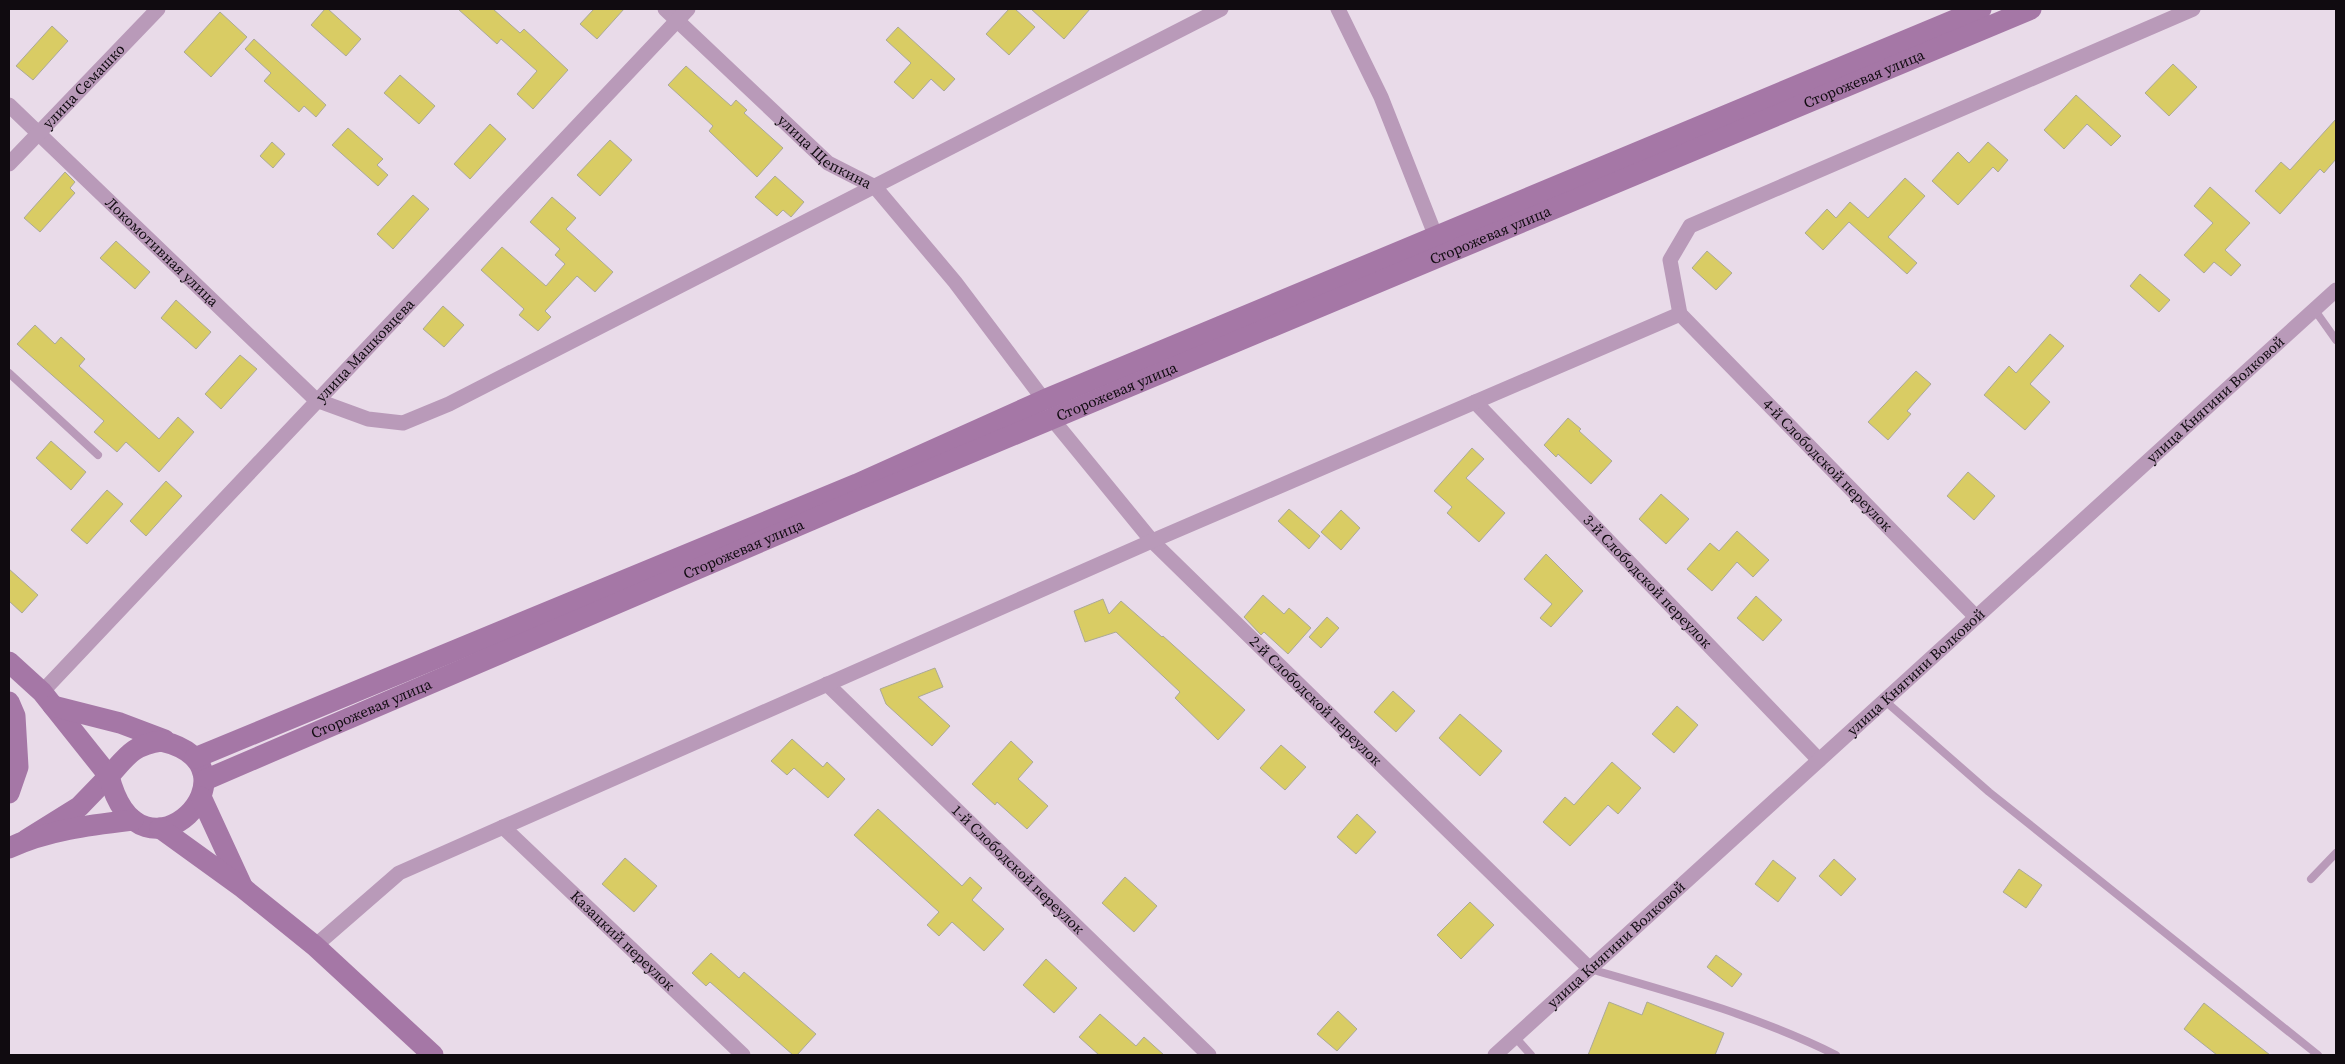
<svg xmlns="http://www.w3.org/2000/svg" width="2345" height="1064" font-family="'Source Serif 4',serif">
<style>
.building{fill:#d9cc64;stroke:#aba998}
.lines{fill:none;stroke-linecap:round;stroke-linejoin:round}
.lane{stroke:#b99ab9;stroke-width:8}
.street{stroke:#b99ab9;stroke-width:15}
.secondary{stroke:#a577a6;stroke-width:21}
.labels{text-anchor:middle;stroke-width:4;stroke-linejoin:round;paint-order:stroke}
.street-label{font-size:15px;fill:#100b10;stroke:#f6e8f6}
</style>
<rect width="100%" height="100%" fill="#e9dbe9"/>
<!-- building -->
<g class="building">
<polygon points="325,9 328,9 361,39 346,56 311,25"/>
<polygon points="458,9 493,9 520,33 524,29 568,70 533,109 517,94 537,71 501,39 497,44"/>
<polygon points="594,9 624,9 597,39 580,24"/>
<polygon points="1009,9 1015,9 1035,27 1009,55 986,34"/>
<polygon points="1031,9 1090,9 1064,39"/>
<polygon points="220,12 247,37 211,77 184,52"/>
<polygon points="52,26 68,41 33,80 16,66"/>
<polygon points="898,27 955,79 944,91 931,79 913,99 894,82 911,63 886,40"/>
<polygon points="254,39 326,105 316,117 304,106 299,112 264,81 271,73 245,49"/>
<polygon points="2173,64 2197,87 2169,116 2145,93"/>
<polygon points="686,66 731,106 736,100 747,110 744,113 783,148 757,177 709,131 713,126 668,85"/>
<polygon points="400,75 435,106 419,124 384,93"/>
<polygon points="2076,95 2121,136 2111,146 2087,124 2064,149 2044,130"/>
<polygon points="2336,119 2336,159 2324,173 2320,169 2280,214 2255,191 2281,162 2290,170"/>
<polygon points="490,124 506,139 470,179 454,164"/>
<polygon points="348,128 383,159 377,165 388,175 378,186 332,145"/>
<polygon points="610,140 632,160 600,196 577,175"/>
<polygon points="272,142 285,154 273,168 260,156"/>
<polygon points="1988,142 2008,160 1998,172 1993,167 1958,205 1932,181 1958,152 1969,163"/>
<polygon points="65,172 75,182 70,188 75,193 40,232 24,218"/>
<polygon points="775,176 804,202 791,217 783,210 777,216 755,197"/>
<polygon points="1905,178 1925,196 1888,237 1917,263 1907,274 1849,222 1823,250 1805,233 1827,209 1836,218 1850,202 1868,218"/>
<polygon points="2210,187 2250,223 2225,250 2241,265 2231,276 2214,262 2204,273 2184,255 2213,223 2194,206"/>
<polygon points="413,195 429,209 393,249 377,234"/>
<polygon points="552,197 576,218 566,229 613,272 595,292 577,276 545,311 551,317 538,331 519,315 524,309 481,270 502,247 546,286 565,264 555,255 560,249 530,222"/>
<polygon points="116,241 150,272 135,289 100,258"/>
<polygon points="1707,251 1732,273 1716,290 1692,268"/>
<polygon points="2140,274 2170,300 2159,312 2130,286"/>
<polygon points="176,300 211,332 196,349 161,318"/>
<polygon points="443,306 464,325 444,347 423,329"/>
<polygon points="35,325 55,344 61,337 85,359 79,366 159,439 178,417 194,432 159,472 126,442 117,452 94,432 104,421 17,344"/>
<polygon points="2050,334 2064,346 2030,384 2050,402 2025,430 1984,395 2009,366 2016,373"/>
<polygon points="240,355 257,369 221,409 205,394"/>
<polygon points="1916,371 1931,384 1907,411 1911,414 1888,440 1868,422"/>
<polygon points="1568,418 1581,429 1579,431 1612,461 1591,484 1558,454 1556,457 1544,445"/>
<polygon points="51,441 86,472 71,490 36,458"/>
<polygon points="1472,448 1484,459 1466,478 1505,513 1479,542 1447,513 1452,507 1434,491"/>
<polygon points="1968,472 1995,496 1974,520 1947,496"/>
<polygon points="166,481 182,496 146,536 130,521"/>
<polygon points="107,490 123,504 87,544 71,530"/>
<polygon points="1661,494 1689,519 1666,544 1639,519"/>
<polygon points="1289,509 1320,536 1309,549 1278,521"/>
<polygon points="1341,510 1360,528 1341,550 1321,532"/>
<polygon points="1737,531 1769,560 1753,577 1737,562 1712,591 1687,569 1710,543 1719,551"/>
<polygon points="1546,554 1583,591 1551,627 1540,618 1552,604 1524,579"/>
<polygon points="9,569 38,595 22,613 9,601"/>
<polygon points="1263,595 1284,614 1289,608 1311,628 1288,654 1264,632 1261,635 1244,617"/>
<polygon points="1756,596 1782,620 1763,641 1737,618"/>
<polygon points="1103,599 1109,614 1121,601 1162,637 1163,636 1245,710 1218,740 1175,698 1180,692 1116,632 1085,642 1074,611"/>
<polygon points="1327,617 1339,628 1321,648 1309,637"/>
<polygon points="935,668 943,687 918,697 950,726 932,746 886,704 880,689"/>
<polygon points="1393,691 1415,711 1396,732 1374,712"/>
<polygon points="1677,706 1698,725 1674,753 1652,734"/>
<polygon points="1460,714 1502,751 1480,776 1439,738"/>
<polygon points="792,739 823,767 827,762 845,779 828,798 794,768 787,775 771,761"/>
<polygon points="1011,741 1033,762 1018,779 1048,806 1027,829 997,802 995,805 972,784"/>
<polygon points="1281,745 1306,767 1285,790 1260,768"/>
<polygon points="1612,762 1641,788 1618,814 1608,805 1570,846 1543,822 1565,797 1574,805"/>
<polygon points="878,809 962,886 970,877 982,888 972,900 1004,929 984,951 952,922 939,936 927,925 939,912 854,835"/>
<polygon points="1357,814 1376,832 1356,854 1337,837"/>
<polygon points="625,858 657,886 634,912 602,884"/>
<polygon points="1834,859 1856,879 1841,896 1819,876"/>
<polygon points="1773,860 1796,878 1778,902 1755,884"/>
<polygon points="2019,869 2042,885 2026,908 2003,892"/>
<polygon points="1125,877 1157,906 1134,932 1102,903"/>
<polygon points="1470,902 1494,925 1461,959 1437,935"/>
<polygon points="711,953 739,978 744,972 816,1034 797,1055 793,1055 710,982 706,986 692,973"/>
<polygon points="1716,955 1742,974 1732,987 1707,967"/>
<polygon points="1046,959 1077,988 1054,1013 1023,985"/>
<polygon points="1609,1002 1642,1015 1647,1002 1724,1033 1715,1055 1588,1055"/>
<polygon points="2204,1003 2270,1055 2217,1055 2184,1029"/>
<polygon points="1338,1011 1357,1029 1337,1051 1317,1034"/>
<polygon points="1100,1014 1136,1046 1144,1037 1164,1055 1099,1055 1079,1037"/>
</g>
<g class="lines">
<!-- lane -->
<g class="lane">
<polyline points="2314,309 2336,340"/>
<polyline points="9,373 98,455"/>
<polyline points="1884,700 1989,792 2318,1055"/>
<polyline points="2311,879 2336,853"/>
<path d="M1590,969c84,24 168,47 246,86"/>
<polyline points="1515,1037 1531,1055"/>
</g>
<!-- street -->
<g class="street">
<path id="s1" d="M665,9l163,154 47,24 80,95 89,118"/>
<polyline points="1338,9 1381,97 1436,237"/>
<path id="s2" d="M9,105l307,295 52,19 35,4 46,-19 772,-395"/>
<path id="s3" d="M9,164l149,-155"/>
<polyline points="1680,314 1670,260 1690,226 2193,9"/>
<path id="s4" d="M1680,314l296,303"/>
<path id="s5" d="M1475,402l344,358"/>
<path id="s6" d="M1053,420l99,121 438,428"/>
<path id="s7" d="M827,684l382,371"/>
<path id="s8" d="M42,692l646,-683"/>
<path id="s9" d="M503,827l240,228"/>
<polyline points="315,946 399,873 1152,541 1680,314"/>
<path id="s10" d="M1495,1055l841,-765"/>
</g>
<!-- secondary -->
<g class="secondary">
<polyline points="9,662 42,692 109,776 79,807 26,840"/>
<polyline points="9,702 15,716 18,767 9,793"/>
<polyline points="53,706 120,723 165,740"/>
<path d="M161,741c109,25 -20,160 -52,35 18,-20 24,-31 52,-35z"/>
<polyline points="195,758 857,484 1044,400 1981,9"/>
<path id="s11" d="M205,780l660,-283 1166,-488"/>
<polyline points="201,797 242,886"/>
<polyline points="160,828 243,888 315,946 433,1055"/>
<path d="M9,848c38,-18 82,-23 124,-28"/>
</g>
</g>
<g class="labels">
<!-- street labels -->
<g class="street-label">
<text dy="5" stroke="none"><textPath href="#s11" startOffset="1801">Сторожевая улица</textPath></text>
<text dy="5" stroke="none"><textPath href="#s3" startOffset="108">улица Семашко</textPath></text>
<text dy="5" stroke="none"><textPath href="#s1" startOffset="215">улица Щепкина</textPath></text>
<text dy="5" stroke="none"><textPath href="#s11" startOffset="1396">Сторожевая улица</textPath></text>
<text dy="5" stroke="none"><textPath href="#s2" startOffset="212">Локомотивная улица</textPath></text>
<text dy="5" stroke="none"><textPath href="#s8" startOffset="470">улица Машковцева</textPath></text>
<text dy="5" stroke="none"><textPath href="#s11" startOffset="991">Сторожевая улица</textPath></text>
<text dy="5" stroke="none"><textPath href="#s10" startOffset="974">улица Княгини Волковой</textPath></text>
<text dy="5" stroke="none"><textPath href="#s4" startOffset="211">4-й Слободской переулок</textPath></text>
<text dy="5" stroke="none"><textPath href="#s11" startOffset="586">Сторожевая улица</textPath></text>
<text dy="5" stroke="none"><textPath href="#s5" startOffset="249">3-й Слободской переулок</textPath></text>
<text dy="5" stroke="none"><textPath href="#s10" startOffset="569">улица Княгини Волковой</textPath></text>
<text dy="5" stroke="none"><textPath href="#s6" startOffset="385">2-й Слободской переулок</textPath></text>
<text dy="5" stroke="none"><textPath href="#s11" startOffset="181">Сторожевая улица</textPath></text>
<text dy="5" stroke="none"><textPath href="#s7" startOffset="266">1-й Слободской переулок</textPath></text>
<text dy="5" stroke="none"><textPath href="#s9" startOffset="165">Казацкий переулок</textPath></text>
<text dy="5" stroke="none"><textPath href="#s10" startOffset="164">улица Княгини Волковой</textPath></text>
</g>
</g>
<!-- border -->
<rect width="2345" height="1064" fill="none" stroke="#100b10" stroke-width="20"/>
</svg>
